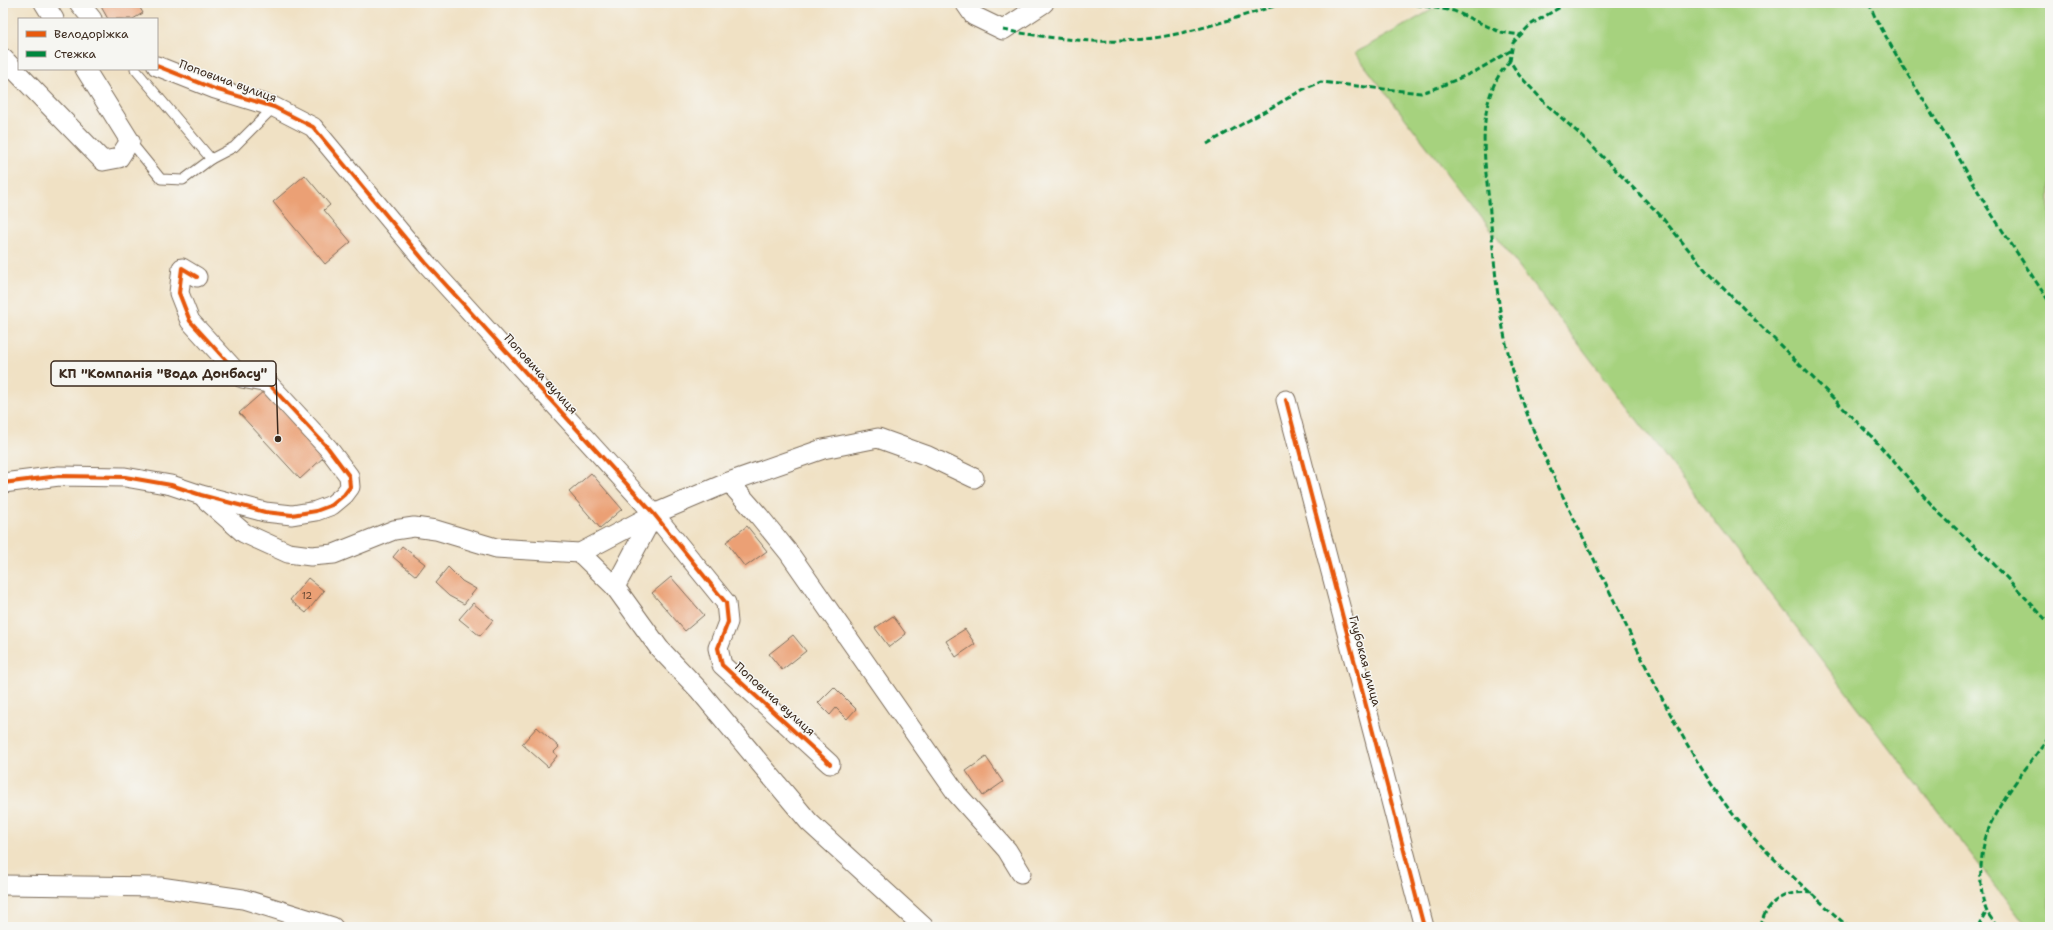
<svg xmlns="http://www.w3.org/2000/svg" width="2053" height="930" font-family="'Shantell Sans',sans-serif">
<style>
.green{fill:#a6d27e;stroke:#707e4e}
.building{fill:#eba075}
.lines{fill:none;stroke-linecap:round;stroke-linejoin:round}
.service-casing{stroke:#7a6a58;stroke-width:11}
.minor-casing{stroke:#7a6a58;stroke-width:21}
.service{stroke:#fff;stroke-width:9}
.minor{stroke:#fff;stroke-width:19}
.quiet{stroke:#00873e;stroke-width:3;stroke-dasharray:6 3;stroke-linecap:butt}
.cycleway-casing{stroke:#f6f6f2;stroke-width:6}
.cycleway{stroke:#e8590c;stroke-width:4}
.labels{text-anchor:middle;stroke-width:3;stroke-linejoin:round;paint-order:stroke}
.number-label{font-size:10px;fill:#674834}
.street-label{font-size:12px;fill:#3b2a1e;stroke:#f6f6f2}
.leader{fill:none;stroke:#3b2a1e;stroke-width:1.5}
.callout-dot{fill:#3b2a1e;stroke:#f6f6f2;stroke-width:1.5}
.callout{fill:#f6f6f2;stroke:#3b2a1e;stroke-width:1.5}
.callout-label{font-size:13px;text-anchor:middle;font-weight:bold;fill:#3b2a1e}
</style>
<rect width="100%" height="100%" fill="#f6f6f2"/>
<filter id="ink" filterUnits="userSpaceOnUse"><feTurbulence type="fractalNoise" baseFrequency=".025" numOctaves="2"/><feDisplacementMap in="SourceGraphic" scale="8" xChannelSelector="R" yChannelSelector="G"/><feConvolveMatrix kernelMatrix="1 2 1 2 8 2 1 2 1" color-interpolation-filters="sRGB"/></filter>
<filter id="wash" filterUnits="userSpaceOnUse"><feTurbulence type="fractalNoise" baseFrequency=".012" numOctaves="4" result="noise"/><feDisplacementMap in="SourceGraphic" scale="16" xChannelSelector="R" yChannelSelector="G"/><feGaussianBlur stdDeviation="0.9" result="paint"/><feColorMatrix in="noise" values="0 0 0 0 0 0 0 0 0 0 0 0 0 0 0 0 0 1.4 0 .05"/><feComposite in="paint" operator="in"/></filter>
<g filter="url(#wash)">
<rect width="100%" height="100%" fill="#f0e1c4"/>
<!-- green -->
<polygon class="green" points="1444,3 2050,3 2050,927 2027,927 1355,53"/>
<g id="blocks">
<!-- building -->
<g class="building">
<polygon points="99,3 137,3 143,13 133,19 108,19"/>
<polygon points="305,175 330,205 324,210 351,242 325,264 273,202"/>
<polygon points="265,390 325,456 300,479 239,413"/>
<polygon points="591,473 622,509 600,528 569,492"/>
<polygon points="747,526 767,551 745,567 726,542"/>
<polygon points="402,546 425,564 416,576 393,557"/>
<polygon points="448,567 462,581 476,589 464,604 449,596 435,583"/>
<polygon points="671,577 704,615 685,631 652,593"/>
<polygon points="308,578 324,591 306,613 290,600"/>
<polygon points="473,603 493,620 480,636 459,619"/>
<polygon points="893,616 906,634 889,647 875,628"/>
<polygon points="965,629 975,644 956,657 946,641"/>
<polygon points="793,635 806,651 782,670 769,654"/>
<polygon points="834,687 856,709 847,719 836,708 830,715 818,703"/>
<polygon points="537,727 559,747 554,752 557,756 548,767 522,744"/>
<polygon points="986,757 1003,782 983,796 966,771"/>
</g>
</g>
</g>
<g filter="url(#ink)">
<use href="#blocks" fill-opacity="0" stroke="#7a6a58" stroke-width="1"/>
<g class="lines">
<defs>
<g id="service">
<polyline points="130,141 161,179 183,180 211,159 135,69"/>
<polyline points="211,159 234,147 274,107"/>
</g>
<g id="minor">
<polyline points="44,3 54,19"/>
<polyline points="79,3 92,19"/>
<polyline points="965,3 974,16 1003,30 1044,3"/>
<polyline points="3,58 103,161 119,158 130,141 85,69"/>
<polyline points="157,66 215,89 274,107 313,127 426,263 654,514 726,603 728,622 718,648 722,665 830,764"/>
<polyline points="1286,400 1424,927"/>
<polyline points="729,482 759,516 789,553 957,794 1007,850 1021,873"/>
<polyline points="3,483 59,476 125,477 171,485 201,495 265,512 292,515 316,511 332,505 344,495 350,487 349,476 328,448 268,383 242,378 190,321 179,293 182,268 197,277"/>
<polyline points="205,499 244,533 288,553 311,556 334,554 394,530 414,527 436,530 496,548 580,553 654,514 615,587"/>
<polyline points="654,514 729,482 823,449 878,438 928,456 974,478"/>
<polyline points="580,553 615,587 659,648 699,690 809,822 924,927"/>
<polyline points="3,885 160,887 243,899 333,927"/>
</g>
</defs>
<!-- service casing -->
<use href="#service" class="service-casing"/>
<!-- minor casing -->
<use href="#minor" class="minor-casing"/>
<!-- service -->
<use href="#service" class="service"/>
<!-- minor -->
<use href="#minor" class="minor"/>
<!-- quiet -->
<g class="quiet">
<polyline points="1407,3 1454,11 1500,32 1520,35"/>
<polyline points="1567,3 1530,25 1513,43 1510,61 1519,75 1547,105 1583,137 1659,214 1708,273 1873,438 1939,513 1991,561 2050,624"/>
<polyline points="1869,3 1875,17 1903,67 1952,146 1987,207 2050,303"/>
<path d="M1003,30c47,8 94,15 142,9 48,-5 94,-23 140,-36"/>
<path d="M1510,61c-35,36 -26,95 -21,140 5,57 8,115 24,170 21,74 59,142 92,211 35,72 68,145 113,212 35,51 85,91 130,133"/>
<polyline points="1207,144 1304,89 1321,82 1421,93 1439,87 1476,71 1512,50"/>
<path d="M1761,927c4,-27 26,-37 51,-34"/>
<polyline points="1978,927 1987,911"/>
<path d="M1997,927c-3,-5 -7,-10 -10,-15 -10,-21 -7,-64 2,-84 11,-29 42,-66 61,-92"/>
</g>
<defs>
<g id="cycleway">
<polyline points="157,66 215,89 274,107 313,127 426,263 654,514 726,603 728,622 718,648 722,665 830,764"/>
<polyline points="1286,400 1424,927"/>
<polyline points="3,483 59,476 125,477 171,485 201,495 265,512 292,515 316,511 332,505 344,495 350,487 349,476 328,448 268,383 242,378 190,321 179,293 182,268 197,277"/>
</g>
</defs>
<!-- cycleway casing -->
<use href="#cycleway" class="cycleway-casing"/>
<!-- cycleway -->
<use href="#cycleway" class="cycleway"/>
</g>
</g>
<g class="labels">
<!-- number labels -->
<g class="number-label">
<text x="307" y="599">12</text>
</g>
<!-- street labels -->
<g class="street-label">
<text transform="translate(228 81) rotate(20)" y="4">Поповича вулиця</text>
<text transform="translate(541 374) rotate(48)" y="4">Поповича вулиця</text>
<text transform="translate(1365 661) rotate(75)" y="4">Глубокая улица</text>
<text transform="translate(775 699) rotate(42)" y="4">Поповича вулиця</text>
</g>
</g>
<!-- callouts -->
<path class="leader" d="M278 439L276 373"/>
<circle class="callout-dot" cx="278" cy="439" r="4"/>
<rect class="callout" x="51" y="361" width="225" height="25" rx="4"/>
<g class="callout-label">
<text x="163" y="378">КП "Компанія "Вода Донбасу"</text>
</g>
<!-- margin -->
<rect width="2053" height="930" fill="none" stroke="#f6f6f2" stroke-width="16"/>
<!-- legend -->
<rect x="18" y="18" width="140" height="52" fill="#f6f6f2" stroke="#aba49d"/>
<rect x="26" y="31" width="20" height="6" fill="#e8590c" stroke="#aba49d"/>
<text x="54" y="38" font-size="12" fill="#3b2a1e">Велодоріжка</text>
<rect x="26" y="51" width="20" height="6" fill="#00873e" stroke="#aba49d"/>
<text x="54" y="58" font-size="12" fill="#3b2a1e">Стежка</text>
</svg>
